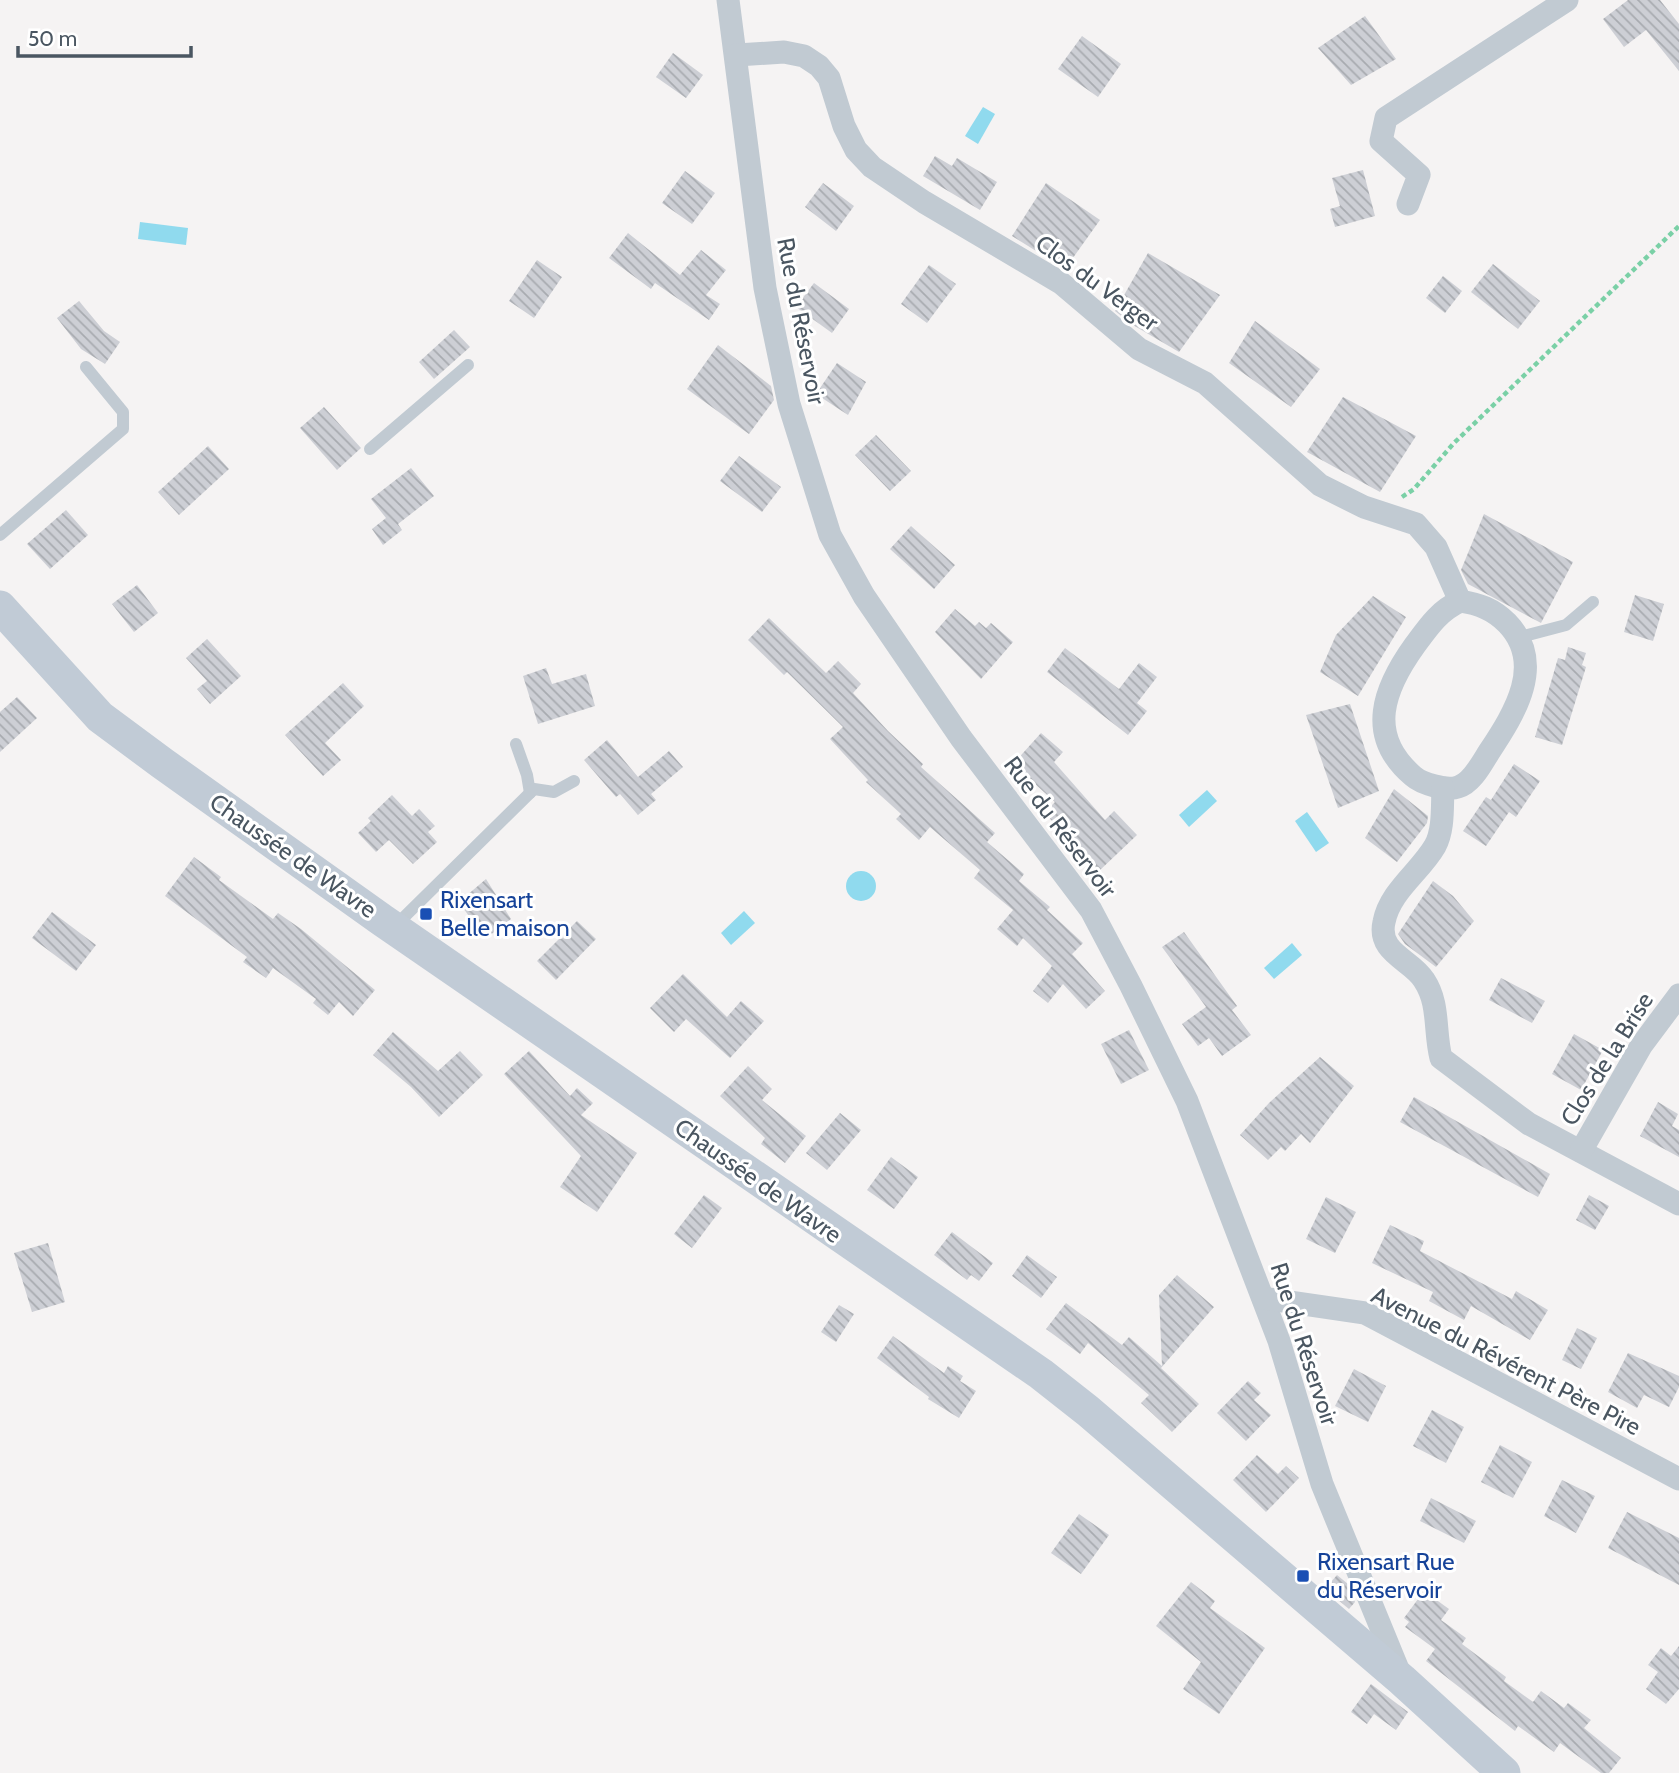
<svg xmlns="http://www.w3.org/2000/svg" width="1679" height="1773" font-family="Cabin,sans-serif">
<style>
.water{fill:#90daee}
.building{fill:url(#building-back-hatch)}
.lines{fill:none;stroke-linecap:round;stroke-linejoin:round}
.path{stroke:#7ad0a6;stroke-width:4.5;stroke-dasharray:5 3.5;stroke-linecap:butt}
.lane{stroke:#c1cad2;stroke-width:12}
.street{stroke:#c1cad2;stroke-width:23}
.secondary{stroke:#c1cbd6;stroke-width:33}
.transit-dot{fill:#1a4fb4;stroke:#fff;stroke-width:2.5}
.labels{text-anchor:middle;stroke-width:6;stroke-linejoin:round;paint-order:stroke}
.street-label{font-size:24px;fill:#4a5661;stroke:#fff}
.transit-label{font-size:24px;fill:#164399;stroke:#fff;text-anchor:start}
</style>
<defs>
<pattern id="building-back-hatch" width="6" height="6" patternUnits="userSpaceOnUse" patternTransform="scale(1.75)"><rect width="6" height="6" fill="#cdcfd5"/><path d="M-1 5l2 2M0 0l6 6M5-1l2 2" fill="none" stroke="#a8abb0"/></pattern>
</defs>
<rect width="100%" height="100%" fill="#f5f3f3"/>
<!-- water -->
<g class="water">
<polygon points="983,107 995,114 978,144 965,136"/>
<polygon points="140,222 188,228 186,245 138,239"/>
<polygon points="1207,790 1217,801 1189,827 1179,815"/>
<polygon points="1307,812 1329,843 1316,852 1295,821"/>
<circle cx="861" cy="886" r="15"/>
<polygon points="744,911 755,923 731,945 721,933"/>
<polygon points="1292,943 1302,955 1274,979 1264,968"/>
</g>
<!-- building -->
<g class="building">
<polygon points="1628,0 1660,0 1679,24 1679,71 1646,30 1624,47 1603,19"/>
<polygon points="1365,16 1396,59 1351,85 1318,48"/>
<polygon points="1082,36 1121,64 1098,97 1058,69"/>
<polygon points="673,53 703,75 686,98 656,77"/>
<polygon points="935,156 952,166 957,158 997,182 980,210 923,176"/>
<polygon points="1363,170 1375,216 1335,227 1330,209 1340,206 1332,178"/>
<polygon points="685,171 715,193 692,224 662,203"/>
<polygon points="823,183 854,206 836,231 805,207"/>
<polygon points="1046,183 1100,220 1065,269 1012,236"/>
<polygon points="628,233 680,275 701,250 726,270 706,295 720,304 709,320 655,283 651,289 609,258"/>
<polygon points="1148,253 1220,295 1179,352 1133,325 1115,311"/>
<polygon points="537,260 562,277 534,318 509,301"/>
<polygon points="1493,264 1540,301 1518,329 1471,292"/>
<polygon points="929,265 956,284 927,323 901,304"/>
<polygon points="1443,276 1462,291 1445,313 1426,298"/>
<polygon points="814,283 849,309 832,333 796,307"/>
<polygon points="79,301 104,331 120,342 105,364 81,349 57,318"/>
<polygon points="1255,321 1320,369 1291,407 1229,363"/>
<polygon points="454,330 470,347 434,379 419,362"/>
<polygon points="718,345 771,386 774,400 749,434 687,389"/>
<polygon points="837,363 866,382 848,415 816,394"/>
<polygon points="1343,397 1416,436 1380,492 1307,452"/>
<polygon points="324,407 361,448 337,470 300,428"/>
<polygon points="876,435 911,471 890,491 855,455"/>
<polygon points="208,446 229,469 179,515 158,492"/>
<polygon points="739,456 781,487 762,512 720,481"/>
<polygon points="411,468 434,496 398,524 402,530 383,545 372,529 386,518 371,499"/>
<polygon points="66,510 88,535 50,569 27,544"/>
<polygon points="1484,514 1573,562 1541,623 1468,584 1461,570"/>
<polygon points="911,526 955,565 934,589 890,549"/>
<polygon points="137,585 158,613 134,632 112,604"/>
<polygon points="1635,595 1664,604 1653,641 1624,632"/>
<polygon points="1373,596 1406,617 1358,696 1320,672 1336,635"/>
<polygon points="955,609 975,626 979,622 986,628 991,623 1013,642 981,679 935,632"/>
<polygon points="769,618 826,673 838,661 861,684 853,693 888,731 923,764 921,767 995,833 987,842 1024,874 1019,881 1050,907 1047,910 1083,943 1072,954 1105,991 1086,1009 1063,984 1048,1003 1033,991 1052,966 1023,938 1017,946 997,929 1013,910 974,878 980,870 930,827 919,840 896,819 901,814 866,782 868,780 830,739 843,727 787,672 784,675 748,640"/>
<polygon points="207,639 241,676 210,704 197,689 207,681 186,658"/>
<polygon points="1568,647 1586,653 1582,665 1586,667 1562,745 1535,737 1558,658 1565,660"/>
<polygon points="1065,648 1119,689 1139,663 1157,677 1137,703 1147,711 1128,735 1047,672"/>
<polygon points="546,668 552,684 586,674 595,706 538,724 523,676"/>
<polygon points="343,683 364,706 325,743 341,760 323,776 285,735"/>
<polygon points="17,697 37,718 0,752 0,712"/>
<polygon points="1350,704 1379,791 1338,808 1306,715"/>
<polygon points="1041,733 1063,752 1054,762 1105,820 1114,811 1137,835 1098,872 1081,853 1083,851 1044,813 1055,802 1013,764"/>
<polygon points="607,740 638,777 669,751 683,767 651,794 656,800 638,815 620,794 616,797 584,760"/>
<polygon points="1514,764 1540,781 1516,817 1509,812 1486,846 1463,831 1486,797 1491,800"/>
<polygon points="1394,789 1428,816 1427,823 1397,862 1365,838"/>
<polygon points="392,795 412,816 419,809 435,826 428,832 437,842 413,864 389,840 376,852 358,833 371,821 368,818"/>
<polygon points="194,857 221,877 219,880 273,919 278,913 301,929 375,990 353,1016 339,1002 328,1015 313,1003 316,999 273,968 266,978 243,962 247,957 165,896"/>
<polygon points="486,879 511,919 485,939 459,902"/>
<polygon points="1433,881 1453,896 1474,921 1436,967 1405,944 1398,934"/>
<polygon points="52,912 96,945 76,971 32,938"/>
<polygon points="577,921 596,939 556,980 537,961"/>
<polygon points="1184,932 1237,1006 1232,1010 1251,1035 1222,1056 1209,1038 1198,1046 1182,1024 1206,1007 1162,947"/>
<polygon points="683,974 727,1017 741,1001 764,1021 730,1058 686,1019 674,1032 650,1008"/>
<polygon points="1501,978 1545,1001 1532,1023 1489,1000"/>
<polygon points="1129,1030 1149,1070 1121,1084 1101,1044"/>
<polygon points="393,1032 438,1071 460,1051 483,1075 439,1117 411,1087 373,1055"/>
<polygon points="1574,1034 1603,1050 1581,1090 1552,1074"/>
<polygon points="529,1051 570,1096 577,1088 593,1103 581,1115 637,1153 597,1212 560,1187 581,1156 504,1074"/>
<polygon points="1320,1057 1354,1086 1310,1143 1301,1134 1285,1151 1281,1147 1268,1160 1240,1135 1269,1103"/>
<polygon points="748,1066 772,1089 762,1100 806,1136 785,1163 761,1144 765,1138 720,1096"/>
<polygon points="1414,1097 1550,1174 1538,1197 1400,1122"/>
<polygon points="1658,1102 1678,1114 1672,1126 1679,1130 1679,1157 1640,1136"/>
<polygon points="840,1113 861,1130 827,1170 806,1153"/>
<polygon points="891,1157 918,1177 894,1209 867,1190"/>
<polygon points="704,1195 722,1208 692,1248 674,1234"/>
<polygon points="1589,1195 1609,1206 1595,1230 1576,1220"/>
<polygon points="1326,1197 1356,1212 1335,1253 1306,1239"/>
<polygon points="1390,1225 1424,1241 1420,1251 1512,1299 1516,1291 1548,1310 1530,1340 1471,1306 1464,1320 1429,1301 1433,1292 1372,1263"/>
<polygon points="952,1232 993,1263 979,1281 971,1275 967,1280 934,1255"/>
<polygon points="48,1243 65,1302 32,1312 14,1253"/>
<polygon points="1027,1255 1057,1277 1041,1298 1012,1276"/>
<polygon points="1177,1275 1214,1307 1161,1368 1199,1404 1172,1432 1141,1403 1149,1395 1088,1343 1080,1354 1046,1329 1066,1303 1122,1345 1129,1337 1162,1366 1159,1295"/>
<polygon points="839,1305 854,1314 836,1342 821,1332"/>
<polygon points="1577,1328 1597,1338 1581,1369 1562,1360"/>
<polygon points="893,1336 944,1373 948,1366 963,1376 960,1381 976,1391 959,1418 928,1399 929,1397 877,1358"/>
<polygon points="1628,1353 1679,1376 1679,1387 1669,1407 1644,1395 1637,1408 1608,1392"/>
<polygon points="1354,1369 1386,1386 1368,1422 1335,1406"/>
<polygon points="1248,1381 1261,1393 1254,1400 1271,1415 1246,1441 1217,1413"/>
<polygon points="1432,1410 1464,1427 1446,1463 1413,1446"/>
<polygon points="1500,1445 1532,1462 1513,1498 1481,1482"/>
<polygon points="1257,1455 1278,1474 1286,1466 1299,1478 1266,1512 1233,1480"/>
<polygon points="1562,1480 1595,1496 1576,1533 1544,1516"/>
<polygon points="1431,1498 1476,1521 1464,1543 1420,1521"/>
<polygon points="1627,1512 1679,1538 1679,1585 1608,1548"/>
<polygon points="1079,1514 1109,1535 1081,1574 1051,1553"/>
<polygon points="1337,1575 1348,1584 1355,1602 1349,1609 1325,1589"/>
<polygon points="1191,1582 1215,1601 1210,1608 1265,1648 1219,1714 1183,1689 1201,1662 1156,1626"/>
<polygon points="1424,1591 1449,1609 1441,1620 1466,1638 1462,1644 1506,1677 1504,1681 1533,1702 1541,1691 1564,1708 1568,1703 1591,1720 1584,1728 1621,1758 1609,1773 1601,1773 1560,1743 1554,1752 1518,1726 1515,1731 1426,1661 1435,1649 1405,1627 1409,1622 1404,1618"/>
<polygon points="1679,1646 1679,1689 1666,1704 1646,1689 1658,1672 1648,1665 1661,1648 1671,1656"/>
<polygon points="1371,1684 1408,1712 1396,1730 1374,1714 1367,1724 1351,1712"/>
</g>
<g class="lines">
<!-- path -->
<polyline class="path" points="1402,497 1414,489 1454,443 1679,226"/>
<!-- lane -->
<g class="lane">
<polyline points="370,449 468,365"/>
<polyline points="0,535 123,429 123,412 86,367"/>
<polyline points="1520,637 1566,625 1593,602"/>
<polyline points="516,744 527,775 530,793"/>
<polyline points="394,927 534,789 554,792 574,781"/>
</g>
<!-- street -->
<g class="street">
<polyline points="728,0 765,288 789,404 830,535 864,596 961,738 1091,910 1131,986 1187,1101 1279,1341 1322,1484 1400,1674"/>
<polyline points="737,55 784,52 804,56 819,66 829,78 844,126 856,150 872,167 924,202 1061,283 1139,349 1205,383 1320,485 1364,507 1416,524 1436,547 1460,601"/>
<polyline points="1408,204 1419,175 1381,141 1386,118 1567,0"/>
<path d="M1460,601c19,3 33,8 47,22 39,40 8,90 -18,129 -7,11 -17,31 -31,35 -11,4 -36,-3 -45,-11 -48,-41 -29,-88 2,-131 14,-19 24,-34 45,-44z"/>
<path d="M1443,788c-1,18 1,42 -8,58 -15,26 -45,45 -51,76 -7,31 28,38 40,58 16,24 10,51 17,78l88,66 150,80"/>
<polyline points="1581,1151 1641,1046 1679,995"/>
<polyline points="1263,1298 1365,1313 1679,1479"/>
</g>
<!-- secondary -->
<polyline class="secondary" points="0,607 100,717 162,763 382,920 1041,1374 1088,1411 1402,1680 1504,1773"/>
</g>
<!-- markers -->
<g class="transit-dot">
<rect x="419" y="907" width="14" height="14" rx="3.5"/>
<rect x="1296" y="1569" width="14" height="14" rx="3.5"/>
</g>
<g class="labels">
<!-- street labels -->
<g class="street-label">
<text transform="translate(1097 283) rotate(36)" y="8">Clos du Verger</text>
<text transform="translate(801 321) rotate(79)" y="8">Rue du Réservoir</text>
<text transform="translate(1060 827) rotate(53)" y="8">Rue du Réservoir</text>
<text transform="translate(293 856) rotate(35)" y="8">Chaussée de Wavre</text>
<text transform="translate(1607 1059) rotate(-58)" y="8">Clos de la Brise</text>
<text transform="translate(758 1181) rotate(35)" y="8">Chaussée de Wavre</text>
<text transform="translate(1304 1344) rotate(72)" y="8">Rue du Réservoir</text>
<text transform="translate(1506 1361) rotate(27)" y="8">Avenue du Révérent Père Pire</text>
</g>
<!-- transit labels -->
<g class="transit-label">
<text x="440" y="908">Rixensart<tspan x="440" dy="28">Belle maison</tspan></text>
<text x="1317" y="1570">Rixensart Rue<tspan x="1317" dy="28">du Réservoir</tspan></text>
</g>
</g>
<!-- scale -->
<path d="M18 46v10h173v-10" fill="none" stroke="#4a5661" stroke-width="3.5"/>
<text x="28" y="46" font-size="21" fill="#4a5661" stroke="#ffffff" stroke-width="5" paint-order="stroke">50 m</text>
</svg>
